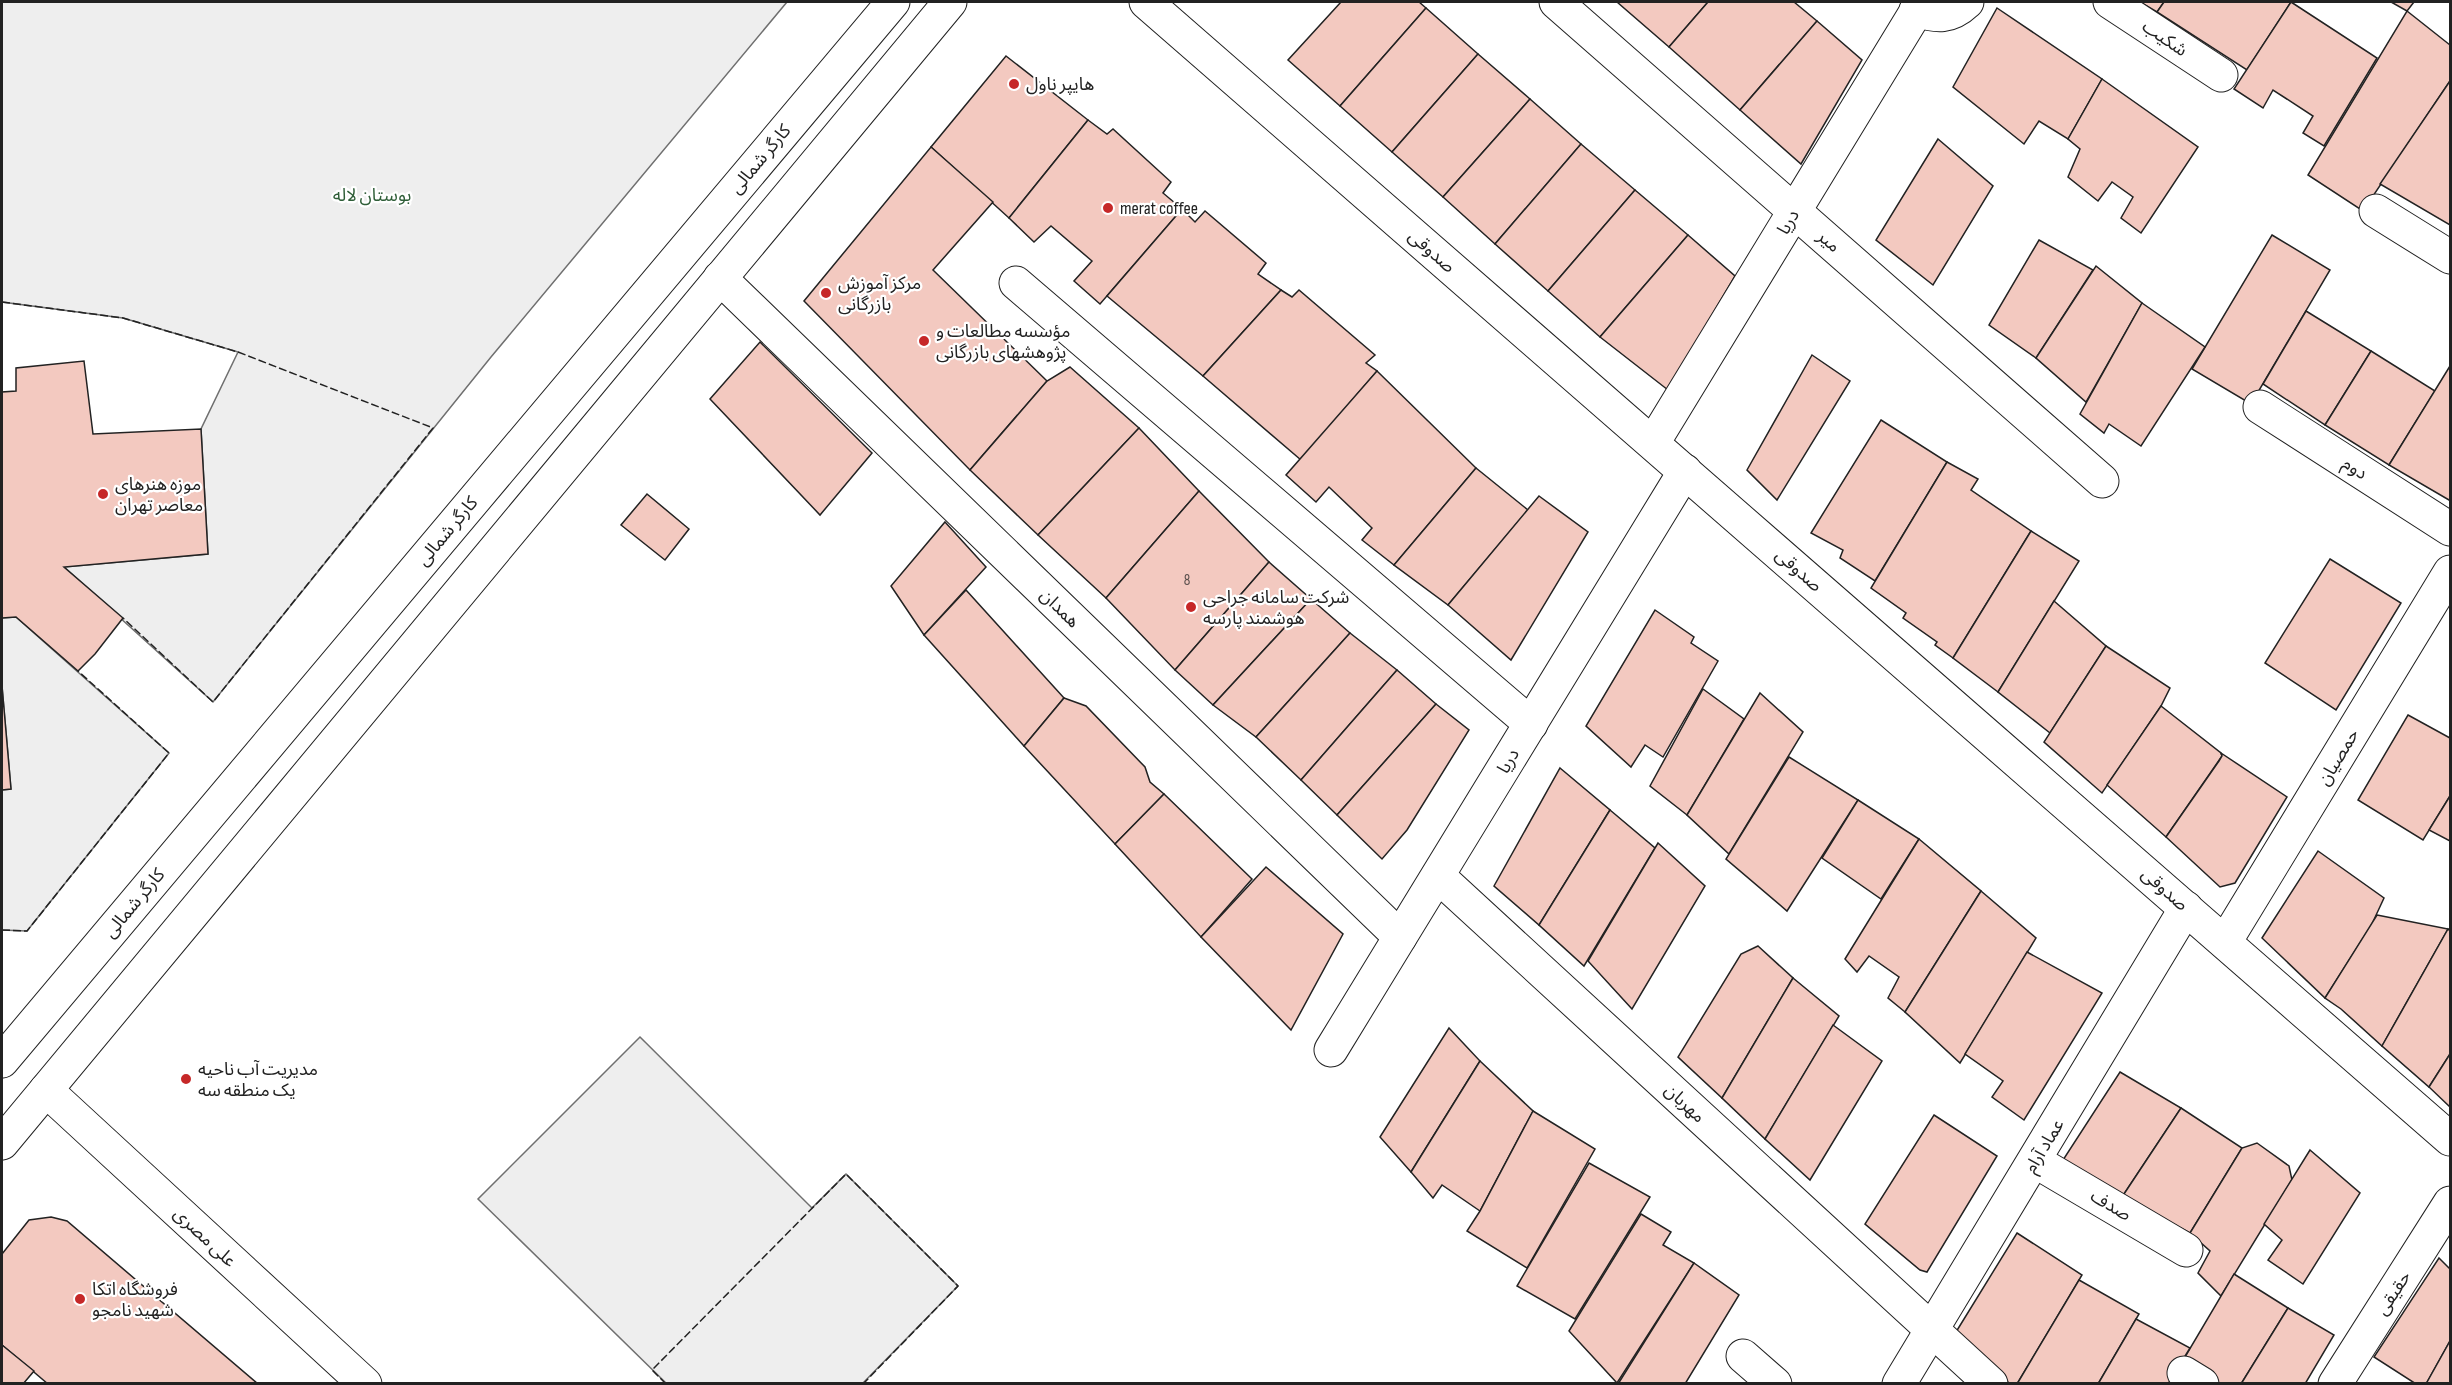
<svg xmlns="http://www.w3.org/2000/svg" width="2452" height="1385" font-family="'Sofia Sans Condensed','Noto Sans Arabic',sans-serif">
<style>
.green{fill:#eee;stroke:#6f6f6f;stroke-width:1.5}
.building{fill:#f3c9c0;stroke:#222;stroke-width:1.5}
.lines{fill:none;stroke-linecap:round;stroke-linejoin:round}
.minor-casing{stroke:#222;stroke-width:35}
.major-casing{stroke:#222;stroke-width:35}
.minor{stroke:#fff;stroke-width:33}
.major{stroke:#fff;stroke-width:33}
.fence{stroke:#222;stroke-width:1.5;stroke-dasharray:8 3;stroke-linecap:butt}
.poi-dot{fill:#c62828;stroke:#fff;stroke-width:2}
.labels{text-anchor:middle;stroke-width:4.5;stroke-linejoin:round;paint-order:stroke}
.number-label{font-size:15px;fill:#564c4a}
.street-label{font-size:18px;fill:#222;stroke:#fff}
.poi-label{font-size:18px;fill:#222;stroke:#fff;text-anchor:start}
.park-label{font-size:18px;fill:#2f5e38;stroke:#fff}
</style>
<rect width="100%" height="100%" fill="#fff"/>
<!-- green -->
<g class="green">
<polygon points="2,2 787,2 491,357 213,702 64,567 208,554 201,429 238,352 123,318 2,302"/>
<polygon points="16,617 169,753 27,931 2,930 2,790 11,789 2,686 2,618"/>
<polygon points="640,1037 812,1208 846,1174 958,1286 863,1383 666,1383 478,1199"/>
</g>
<!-- building -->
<g class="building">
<polygon points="1341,2 1419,2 1426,8 1340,106 1288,60"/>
<polygon points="1617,2 1708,2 1669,47"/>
<polygon points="1708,2 1794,2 1817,21 1740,110 1669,47"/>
<polygon points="2140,2 2164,2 2157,12"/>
<polygon points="2164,2 2291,2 2247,70 2157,12"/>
<polygon points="2291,2 2377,58 2324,146 2303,133 2313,116 2273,90 2263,108 2234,89"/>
<polygon points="2391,2 2414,2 2407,11"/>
<polygon points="1426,8 1478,54 1392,152 1340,106"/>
<polygon points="1997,8 2102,79 2068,139 2039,121 2024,144 1953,87"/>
<polygon points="2407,11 2450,45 2450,81 2363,211 2308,175"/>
<polygon points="1817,21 1862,60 1801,164 1740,110"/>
<polygon points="1478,54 1530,99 1443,197 1392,152"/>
<polygon points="1006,56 1088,120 1009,218 931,147"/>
<polygon points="2102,79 2198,147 2141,233 2121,218 2133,197 2112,182 2098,201 2068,177 2080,149 2068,139"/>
<polygon points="2450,81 2450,225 2380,184"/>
<polygon points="1530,99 1581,144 1495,244 1443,197"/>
<polygon points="1088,120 1107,134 1113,129 1171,182 1163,193 1182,209 1100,304 1074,281 1092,261 1051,226 1034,242 1009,218"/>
<polygon points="1938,139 1993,186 1933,285 1876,240"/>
<polygon points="1581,144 1635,190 1548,291 1495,244"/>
<polygon points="931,147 993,202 933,270 1047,381 970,470 804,301"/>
<polygon points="1635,190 1688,235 1600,337 1548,291"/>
<polygon points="1182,209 1195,222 1205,211 1266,263 1258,274 1281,290 1203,376 1107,296"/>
<polygon points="1688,235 1735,276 1668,390 1600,337"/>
<polygon points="2272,235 2330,270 2251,404 2192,369"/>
<polygon points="2039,240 2093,270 2036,358 1989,325"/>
<polygon points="2096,266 2142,303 2086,402 2036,358"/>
<polygon points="1281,290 1292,297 1299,290 1375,355 1366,363 1377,371 1301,460 1203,376"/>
<polygon points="2142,303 2205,347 2141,446 2109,424 2104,433 2080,414"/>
<polygon points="2306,311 2371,351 2325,425 2263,384"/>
<polygon points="760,342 872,453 820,515 710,399"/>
<polygon points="2371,351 2435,391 2389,465 2325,425"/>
<polygon points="1812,355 1850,381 1777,500 1747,470"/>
<polygon points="84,361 93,434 201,429 208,554 64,567 123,618 95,654 78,671 16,617 2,618 2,392 16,391 16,368"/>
<polygon points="2450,366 2450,499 2449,500 2389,465"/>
<polygon points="1070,367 1139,428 1038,535 970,470 1047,381"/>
<polygon points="1377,371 1476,468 1394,565 1362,540 1372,528 1329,487 1316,502 1286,475"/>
<polygon points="1881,420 1947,462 1875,581 1840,558 1843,550 1811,533"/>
<polygon points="1139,428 1199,491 1106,598 1038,535"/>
<polygon points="1947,462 1978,479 1971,490 2031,531 1953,658 1935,645 1937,642 1903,618 1906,613 1871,588"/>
<polygon points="1476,468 1528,510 1448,605 1394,565"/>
<polygon points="1199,491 1269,562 1175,670 1106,598"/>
<polygon points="647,494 689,529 665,560 621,525"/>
<polygon points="1539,496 1588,532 1511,660 1448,605"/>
<polygon points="945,522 986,567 924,635 891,586"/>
<polygon points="2031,531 2079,561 1998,692 1953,658"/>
<polygon points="2330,559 2401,603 2336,710 2265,663"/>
<polygon points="1269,562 1311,599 1213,705 1175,670"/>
<polygon points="966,590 1064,698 1024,746 924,635"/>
<polygon points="1311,599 1350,633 1256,737 1213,705"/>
<polygon points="2054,601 2106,646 2050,733 1998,692"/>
<polygon points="1655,610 1694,637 1691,643 1718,661 1663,757 1645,745 1631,767 1586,726"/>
<polygon points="1350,633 1397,670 1301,780 1256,737"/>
<polygon points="2106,646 2170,688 2161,706 2102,793 2044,742"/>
<polygon points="1397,670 1436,704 1337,815 1301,780"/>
<polygon points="2,686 11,789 2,790"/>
<polygon points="1703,689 1744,719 1687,815 1650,786"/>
<polygon points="1760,693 1803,732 1729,854 1687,815"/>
<polygon points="1064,698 1086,706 1145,767 1150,782 1164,794 1115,844 1024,746"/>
<polygon points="1436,704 1469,730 1407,830 1382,859 1337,815"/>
<polygon points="2161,706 2221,753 2222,756 2166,837 2107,785"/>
<polygon points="2408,715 2450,738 2450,796 2423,840 2358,800"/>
<polygon points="2221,753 2287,797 2235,883 2220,887 2166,837 2219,761 2222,756"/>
<polygon points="1789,757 1858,800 1787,911 1726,859"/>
<polygon points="1560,768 1610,810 1539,925 1494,886"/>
<polygon points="1164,794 1252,879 1201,937 1115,844"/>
<polygon points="2450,796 2450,841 2429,830"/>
<polygon points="1858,800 1919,839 1881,899 1822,858"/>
<polygon points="1610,810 1655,848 1584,966 1539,925"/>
<polygon points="1919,839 1981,891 1905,1012 1888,998 1899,977 1869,956 1857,972 1845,959"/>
<polygon points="1658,843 1705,886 1632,1009 1588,961"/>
<polygon points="2318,851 2384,898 2371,926 2325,998 2262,938"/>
<polygon points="1266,867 1343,934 1291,1030 1201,937"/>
<polygon points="1981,891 2036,938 1960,1063 1905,1012"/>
<polygon points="2377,915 2448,929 2382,1046 2341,1009 2325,998"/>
<polygon points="2448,929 2450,931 2450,1054 2429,1087 2382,1046"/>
<polygon points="1758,946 1793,978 1722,1098 1678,1057 1741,954"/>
<polygon points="2027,952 2102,993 2024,1120 1992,1097 2003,1081 1965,1054"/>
<polygon points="1793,978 1839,1016 1765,1139 1722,1098"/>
<polygon points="1833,1025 1882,1061 1810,1180 1765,1139"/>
<polygon points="1449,1028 1480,1061 1411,1172 1380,1137"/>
<polygon points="2450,1054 2450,1107 2429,1087"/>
<polygon points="1480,1061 1533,1111 1480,1211 1442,1185 1433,1198 1411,1172"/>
<polygon points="2120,1072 2181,1108 2122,1197 2063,1160"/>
<polygon points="2181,1108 2242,1148 2190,1233 2122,1197"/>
<polygon points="1533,1111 1595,1149 1527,1268 1467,1231 1480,1211"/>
<polygon points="1934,1115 1997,1156 1927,1272 1920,1270 1865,1224"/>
<polygon points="2257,1143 2289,1166 2292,1180 2221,1296 2198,1273 2210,1251 2190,1233 2242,1148"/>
<polygon points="2310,1150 2360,1193 2303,1284 2268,1260 2282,1240 2264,1224"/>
<polygon points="1589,1163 1650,1197 1575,1319 1517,1286"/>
<polygon points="1641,1214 1671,1232 1663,1245 1694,1263 1617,1383 1569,1331"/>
<polygon points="51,1217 67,1221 258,1384 48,1384 2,1345 2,1254 29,1220"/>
<polygon points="2017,1233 2082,1275 2017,1384 2010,1384 1956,1332"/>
<polygon points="2439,1258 2450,1269 2450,1341 2426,1384 2416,1384 2374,1357"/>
<polygon points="1694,1263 1739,1295 1685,1384 1618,1384"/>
<polygon points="2234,1274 2288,1308 2241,1384 2216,1384 2182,1362"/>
<polygon points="2079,1280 2139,1314 2098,1384 2017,1384"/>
<polygon points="2288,1308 2334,1335 2305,1384 2241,1384"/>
<polygon points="2136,1319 2190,1348 2168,1384 2098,1384"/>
<polygon points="2450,1341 2450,1384 2426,1384"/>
<polygon points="2,1345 34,1371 23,1384 2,1384"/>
</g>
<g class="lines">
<defs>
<g id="minor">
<polyline points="1146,2 2450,1139"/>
<polyline points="1556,2 2102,481"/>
<polyline points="2110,2 2221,75"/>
<path d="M1916,10c21,7 34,8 51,-8"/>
<polyline points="2376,211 2450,257"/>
<polyline points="720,278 1400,937"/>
<polyline points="1016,283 1531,724"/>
<polyline points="2260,407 2450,529"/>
<polyline points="1653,443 1922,2"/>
<polyline points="1438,876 1991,1384"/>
<polyline points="2225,942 2450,572"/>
<polyline points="1331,1050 1685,471"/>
<polyline points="46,1090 365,1384"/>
<polyline points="2035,1161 2186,1250"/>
<polyline points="1743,1356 1775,1384"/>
<polyline points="2184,1373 2202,1384"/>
<polyline points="1899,1384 2186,908"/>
<polyline points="2335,1384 2450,1203"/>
</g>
<g id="major">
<polyline points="2,1061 893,2"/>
<polyline points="2,1143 950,2"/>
</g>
</defs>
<!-- minor casing -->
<use href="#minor" class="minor-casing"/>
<!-- major casing -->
<use href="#major" class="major-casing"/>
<!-- minor -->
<use href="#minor" class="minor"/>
<!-- major -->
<use href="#major" class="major"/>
<!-- fence -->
<g class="fence">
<polyline points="2,302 123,318 238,352 433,428 213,702 123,618"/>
<polyline points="2,930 27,931 169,753 78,671"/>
<polyline points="666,1384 652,1370 846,1174 958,1286 863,1384"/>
</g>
</g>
<!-- markers -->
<g class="poi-dot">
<circle cx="1014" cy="84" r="6"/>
<circle cx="1108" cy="208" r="6"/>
<circle cx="826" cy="293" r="6"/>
<circle cx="924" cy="341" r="6"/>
<circle cx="103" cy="494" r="6"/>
<circle cx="1191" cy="607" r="6"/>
<circle cx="186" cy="1079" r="6"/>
<circle cx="80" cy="1299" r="6"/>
</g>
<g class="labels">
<!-- number labels -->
<g class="number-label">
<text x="1187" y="585">8</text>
</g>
<!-- street labels -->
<g class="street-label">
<text transform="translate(2165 38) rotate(34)" y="6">شکیب</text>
<text transform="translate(760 159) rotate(-50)" y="6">کارگر شمالی</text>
<text transform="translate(1788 222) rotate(-59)" y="6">دریا</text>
<text transform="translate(1829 241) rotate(41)" y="6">میر</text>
<text transform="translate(1432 251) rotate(41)" y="6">صدوقی</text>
<text transform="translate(2355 468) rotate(33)" y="6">دوم</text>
<text transform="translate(447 531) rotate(-50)" y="6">کارگر شمالی</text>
<text transform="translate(1799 570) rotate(41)" y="6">صدوقی</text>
<text transform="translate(1060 608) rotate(44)" y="6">همدان</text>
<text transform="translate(2338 757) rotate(-59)" y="6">حمصیان</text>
<text transform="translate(1508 761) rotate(-59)" y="6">دریا</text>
<text transform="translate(2165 889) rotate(41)" y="6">صدوقی</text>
<text transform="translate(134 903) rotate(-50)" y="6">کارگر شمالی</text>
<text transform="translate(1685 1103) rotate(43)" y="6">مهربان</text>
<text transform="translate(2044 1146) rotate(-59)" y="6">عماد آرام</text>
<text transform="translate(2111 1205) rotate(31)" y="6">صدف</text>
<text transform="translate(205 1237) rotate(43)" y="6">علی مصری</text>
<text transform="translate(2393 1293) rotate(-57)" y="6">حقیقی</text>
</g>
<!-- poi labels -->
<g class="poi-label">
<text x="1026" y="90">هايپر ناول</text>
<text x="1120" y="214">merat coffee</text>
<text x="838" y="289">مرکز آموزش<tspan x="838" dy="21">بازرگانی</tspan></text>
<text x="936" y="337">مؤسسه مطالعات و<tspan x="936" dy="21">پژوهشهای بازرگانی</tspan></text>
<text x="115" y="490">موزه هنرهای<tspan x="115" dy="21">معاصر تهران</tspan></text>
<text x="1203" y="603">شرکت سامانه جراحی<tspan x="1203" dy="21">هوشمند پارسه</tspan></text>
<text x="198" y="1075">مدیریت آب ناحیه<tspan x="198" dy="21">یک منطقه سه</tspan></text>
<text x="92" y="1295">فروشگاه اتکا<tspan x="92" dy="21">شهید نامجو</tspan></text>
</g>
<!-- park labels -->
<g class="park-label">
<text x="372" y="201">بوستان لاله</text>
</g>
</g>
<!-- border -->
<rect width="2452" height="1385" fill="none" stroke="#222222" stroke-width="6"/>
</svg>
